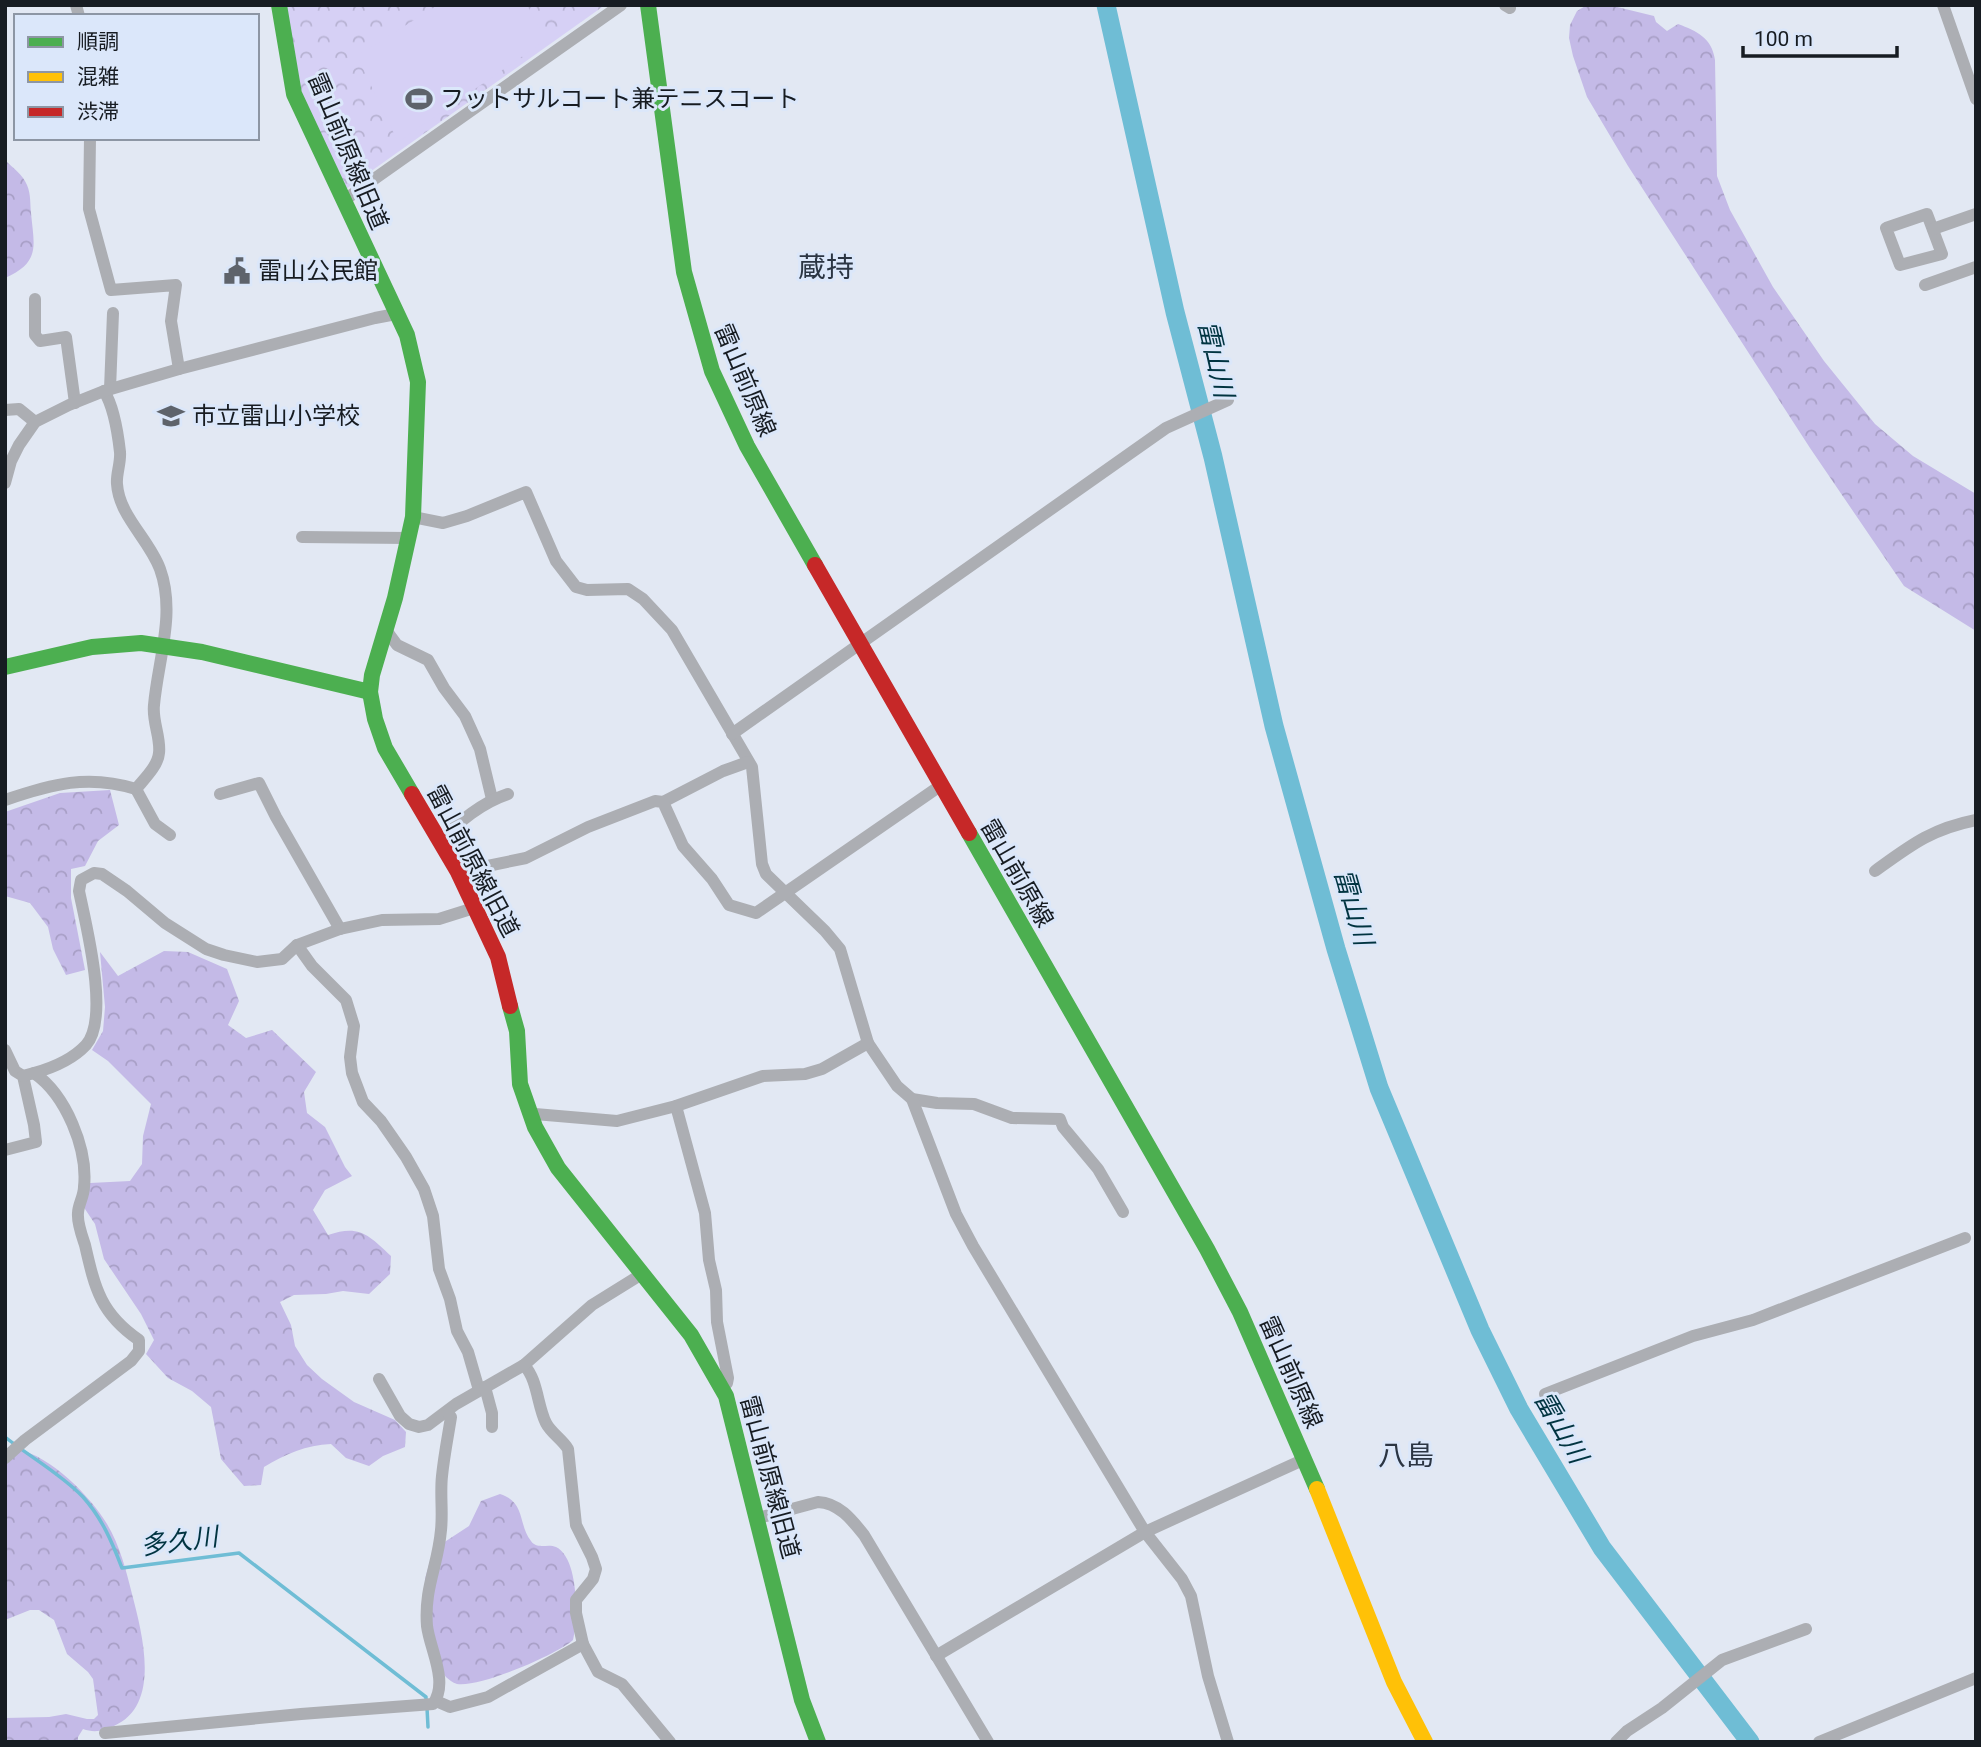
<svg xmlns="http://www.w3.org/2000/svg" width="1981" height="1747" font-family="Roboto,'Noto Sans JP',sans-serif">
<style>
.forest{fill:url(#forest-crowns)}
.park{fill:url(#park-crowns)}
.pitch{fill:#d6d0f5}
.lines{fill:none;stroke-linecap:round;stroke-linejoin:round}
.stream{stroke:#6fbdd5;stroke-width:3.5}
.river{stroke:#6fbdd5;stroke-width:19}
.street{stroke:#acaeb3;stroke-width:12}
.fast{stroke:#4caf50;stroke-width:16}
.slow{stroke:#ffc107;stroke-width:16}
.jam{stroke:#c62828;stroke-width:16}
.labels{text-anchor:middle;stroke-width:6;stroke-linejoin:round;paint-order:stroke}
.poi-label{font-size:24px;fill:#171c22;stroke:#dbe7fa;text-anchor:start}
.street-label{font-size:24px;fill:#171c22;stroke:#dbe7fa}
.water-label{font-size:26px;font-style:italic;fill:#013441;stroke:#dbe7fa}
.quarter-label{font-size:28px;fill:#2b3543;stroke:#dbe7fa}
</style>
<defs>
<pattern id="forest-crowns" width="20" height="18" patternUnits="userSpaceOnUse" patternTransform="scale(1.75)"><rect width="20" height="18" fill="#c4bae7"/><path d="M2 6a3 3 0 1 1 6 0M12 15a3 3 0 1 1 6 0" fill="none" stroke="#a89fc6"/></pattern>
<pattern id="park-crowns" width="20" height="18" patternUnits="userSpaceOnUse" patternTransform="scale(1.75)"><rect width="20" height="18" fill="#d6d0f5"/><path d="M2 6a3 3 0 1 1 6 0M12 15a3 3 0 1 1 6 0" fill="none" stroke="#b7b2d2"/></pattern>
</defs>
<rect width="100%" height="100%" fill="#e2e8f3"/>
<!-- forest -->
<g class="forest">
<path d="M1587,5h22l45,11 2,6 11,9 11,-7c19,7 34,14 37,36l2,116 13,34 43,77 51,74 51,63 38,32 63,38v137l-72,-45 -94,-138 -182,-282 -41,-69 -14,-41 -4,-18 1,-13 7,-14z"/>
<path d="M5,160c8,8 18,15 22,25 4,9 3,19 4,28 3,33 10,49 -26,65z"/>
<polygon points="110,790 119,825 98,841 85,866 71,869 71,898 85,970 66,975 53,949 48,927 30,903 5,896 5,812 60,793"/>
<path d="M164,951l24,1 39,17 12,32 -11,24 18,13 26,-8 44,42 -12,20 3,21 18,14 20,40 7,9 -27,14 -12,20 15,25c31,-11 41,0 63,21l-1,18 -21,20 -26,-3 -17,3 -32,1 -14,7 11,23 4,21 12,19 15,14 32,23 41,18 11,12 -1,15 -22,9 -14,10 -23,-8 -15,-14c-25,1 -45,10 -67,23l-3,18 -17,1 -23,-27 -10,-52 -19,-16 -24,-13 -22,-24 8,-14 -13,-26 -37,-55 -9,-35 -12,-18 7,-23 40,-2 12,-17 1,-28 8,-32 -43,-43 -16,-11 11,-19 2,-24 -5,-55 18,24z"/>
<path d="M18,1450c32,5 73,47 89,74 13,22 19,46 25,70 10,39 30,111 -18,132 -10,5 -20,7 -31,3l-5,8v5h-73v-24l44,-1 17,-3 21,5h7l4,-4 -5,-36 -5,-7 -21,-18 -13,-34 -15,-10h-9l-25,10v-169z"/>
<path d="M500,1494c26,8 18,31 31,47 6,9 17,2 25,6 23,11 22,72 17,93 -17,15 -94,48 -116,44 -9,-3 -14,-10 -19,-18l-13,-87 5,-18 13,-18 26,-17 12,-25z"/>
</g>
<!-- park -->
<polygon class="park" points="282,5 605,5 346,189 297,92"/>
<!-- pitch -->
<polygon class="pitch" points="438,5 527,5 546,40 398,142 357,56"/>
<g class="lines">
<!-- stream -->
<g class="stream">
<path d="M5,1437c25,20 56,37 78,60 19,21 29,45 39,71l117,-15 187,144v4"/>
<polyline points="427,1708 428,1727"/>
</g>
<!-- river -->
<polyline class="river" points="1106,5 1175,312 1213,457 1274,726 1336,949 1379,1088 1480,1330 1519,1409 1602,1548 1750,1742"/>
<!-- street -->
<g class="street">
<polyline points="76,5 79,16"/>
<polyline points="1505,5 1510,8"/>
<polyline points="1943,5 1976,99"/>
<polyline points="90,138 89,209 111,290 176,285 171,321 179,369"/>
<polyline points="343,201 621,5"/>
<polygon points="1927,214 1942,254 1900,265 1886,228"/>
<polyline points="1933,229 1976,214"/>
<polyline points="1925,285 1976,267"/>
<polyline points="35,299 35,335 40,341 66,337 75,403"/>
<polyline points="110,389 113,313"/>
<path d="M104,391c10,16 14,43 16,61 1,11 -4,22 -3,32 2,32 32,55 43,85 16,44 -2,91 -6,136 -2,16 7,33 5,48 -1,13 -15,26 -23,36l19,35 15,11"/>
<polyline points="5,410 19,409 35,422"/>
<polyline points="5,483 11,461 19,445 35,422 69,405 104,391 179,369 375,318 396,314"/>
<polyline points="413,517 443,523 467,516 526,492 556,561 576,587 587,590 628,589 643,599 672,630 752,767 762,864 766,874 825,931 840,949 868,1043 897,1086 912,1099 937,1103 974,1104 1012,1118 1060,1119 1063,1127 1098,1169 1123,1212"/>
<polyline points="302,537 408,538"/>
<polyline points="386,630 397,645 428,660 444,688 465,716 480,749 492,799"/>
<polyline points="732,734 1166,428 1228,400"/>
<polyline points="220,794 259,783 276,817 340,929"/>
<path d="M5,800c47,-16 83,-26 131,-11"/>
<polyline points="663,802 723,771 748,762"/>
<path d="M440,841c20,-20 41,-38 68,-47"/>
<path d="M1875,871c36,-26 56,-42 101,-51"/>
<polyline points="458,872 526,858 588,827 655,801 663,802 683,846 712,879 729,905 756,913 940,786"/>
<polyline points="297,945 312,966 346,1000 354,1026 350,1057 352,1073 363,1102 381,1121 406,1157 424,1189 433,1216 439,1269 450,1299 457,1331 468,1352 479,1390"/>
<polyline points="5,1050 15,1071 23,1076 34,1125 36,1142 5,1150"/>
<path d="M34,1073c18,-5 39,-14 52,-28 24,-27 0,-120 -7,-154l2,-11 13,-7 8,1 25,17 38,32 41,26 18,6 33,7 25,-3 15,-14 43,-16 42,-9 57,-1 35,-11"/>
<polyline points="912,1099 956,1214 973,1246 1145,1532 1182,1579 1191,1596 1208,1676 1228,1742"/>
<polyline points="676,1106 705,1213 709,1260 716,1290 717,1322 728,1378 727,1383 721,1385"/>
<polyline points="530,1116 535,1114 617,1121 676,1106 763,1076 805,1074 822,1069 868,1043"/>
<path d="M524,1365c14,15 13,40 22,58 5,10 16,16 22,26l8,76 16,32 4,12 -3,10 -17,21v13l7,31 15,28 24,12 48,58"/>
<polyline points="379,1379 400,1416 409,1424 419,1427 428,1425 456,1404 524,1365 592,1305 642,1274"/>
<polyline points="485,1387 492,1413 492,1427"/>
<polyline points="1545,1394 1693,1336 1753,1320 1965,1238"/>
<path d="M5,1458l20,-18 106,-79 8,-10v-11c-38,-26 -44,-51 -54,-95 -3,-9 -8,-22 -7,-32 0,-8 6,-17 6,-26 4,-38 -18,-92 -50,-114l-11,3"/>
<path d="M758,1518l60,-16c21,1 34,18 46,33l124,207"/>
<polyline points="936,1656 1145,1532 1305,1459"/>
<polyline points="436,1701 450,1707 488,1697 583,1644"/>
<path d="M105,1733l196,-19 132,-10c16,-22 -3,-54 -6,-78 -3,-39 11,-60 14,-96 2,-18 -1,-36 1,-54 2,-20 6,-40 9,-59l-4,-5"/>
<polyline points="1616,1742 1627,1731 1662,1708 1722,1660 1806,1629"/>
<polyline points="1819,1742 1976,1678"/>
</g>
<!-- fast -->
<g class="fast">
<polyline points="279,5 294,94 407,335 418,382 413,517 395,598 372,675 370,692 375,719 385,748 412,794"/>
<polyline points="648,5 684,272 712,371 747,446 815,565"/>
<polyline points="5,667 92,647 141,643 202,652 370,692"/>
<polyline points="969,833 1207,1249 1240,1312 1317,1489"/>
<polyline points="510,1006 517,1031 520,1084 535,1127 558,1168 691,1335 726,1396 802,1700 818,1742"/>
</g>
<!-- slow -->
<polyline class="slow" points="1317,1489 1394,1682 1425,1742"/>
<!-- jam -->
<g class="jam">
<polyline points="815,565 969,833"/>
<polyline points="412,794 458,872 498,957 510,1006"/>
</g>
</g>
<!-- icons -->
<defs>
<symbol id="stadium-bare" viewBox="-9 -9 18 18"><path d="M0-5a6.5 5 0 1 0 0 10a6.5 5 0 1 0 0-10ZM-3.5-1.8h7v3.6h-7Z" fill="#5e636b" stroke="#dbe7fa" stroke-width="2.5" paint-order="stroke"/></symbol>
<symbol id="civic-bare" viewBox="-9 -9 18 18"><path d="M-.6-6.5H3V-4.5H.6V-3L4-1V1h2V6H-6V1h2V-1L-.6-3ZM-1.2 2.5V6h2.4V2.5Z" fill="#5e636b" stroke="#dbe7fa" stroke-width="2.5" paint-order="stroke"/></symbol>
<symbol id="school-bare" viewBox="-9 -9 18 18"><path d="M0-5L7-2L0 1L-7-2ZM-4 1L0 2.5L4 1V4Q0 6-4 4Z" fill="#5e636b" stroke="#dbe7fa" stroke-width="2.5" paint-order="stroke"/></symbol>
</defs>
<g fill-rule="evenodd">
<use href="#stadium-bare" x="400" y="80" width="38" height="38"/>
<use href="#civic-bare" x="218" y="252" width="38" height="38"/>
<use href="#school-bare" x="152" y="397" width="38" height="38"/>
</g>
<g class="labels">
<!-- poi labels -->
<g class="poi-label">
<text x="440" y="107">フットサルコート兼テニスコート</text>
<text x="258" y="279">雷山公民館</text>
<text x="192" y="424">市立雷山小学校</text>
</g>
<!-- street labels -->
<g class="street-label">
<text transform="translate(348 151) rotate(67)" y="8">雷山前原線旧道</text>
<text transform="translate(745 380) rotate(67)" y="8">雷山前原線</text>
<text transform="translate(473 861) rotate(62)" y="8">雷山前原線旧道</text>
<text transform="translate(1017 873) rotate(60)" y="8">雷山前原線</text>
<text transform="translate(1291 1372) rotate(66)" y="8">雷山前原線</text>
<text transform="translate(770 1477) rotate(75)" y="8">雷山前原線旧道</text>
</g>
<!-- water labels -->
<g class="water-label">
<text transform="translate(1216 359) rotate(77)" y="9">雷山川</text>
<text transform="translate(1354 907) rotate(74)" y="9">雷山川</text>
<text transform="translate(1561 1427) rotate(60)" y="9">雷山川</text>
<text transform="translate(179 1541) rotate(-7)" y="9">多久川</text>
</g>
<!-- quarter labels -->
<g class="quarter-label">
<text x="826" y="277">蔵持</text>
<text x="1406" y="1465">八島</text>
</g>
</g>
<!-- border -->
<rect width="1981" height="1747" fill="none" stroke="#171c22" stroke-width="14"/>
<!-- legend -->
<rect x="14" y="14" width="245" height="126" fill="#dbe7fa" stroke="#8d96a4" stroke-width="2"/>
<rect x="28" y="37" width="35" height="10" fill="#4caf50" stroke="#8d96a4" stroke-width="2"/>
<text x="77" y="49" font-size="21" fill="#171c22">順調</text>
<rect x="28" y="72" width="35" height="10" fill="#ffc107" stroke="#8d96a4" stroke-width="2"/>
<text x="77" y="84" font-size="21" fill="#171c22">混雑</text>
<rect x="28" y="107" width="35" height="10" fill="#c62828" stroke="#8d96a4" stroke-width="2"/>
<text x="77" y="119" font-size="21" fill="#171c22">渋滞</text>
<!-- scale -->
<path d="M1743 46v10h154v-10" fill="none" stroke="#171c22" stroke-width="3.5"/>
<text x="1754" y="46" font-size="21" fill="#171c22" stroke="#dbe7fa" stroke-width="5" paint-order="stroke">100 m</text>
</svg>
